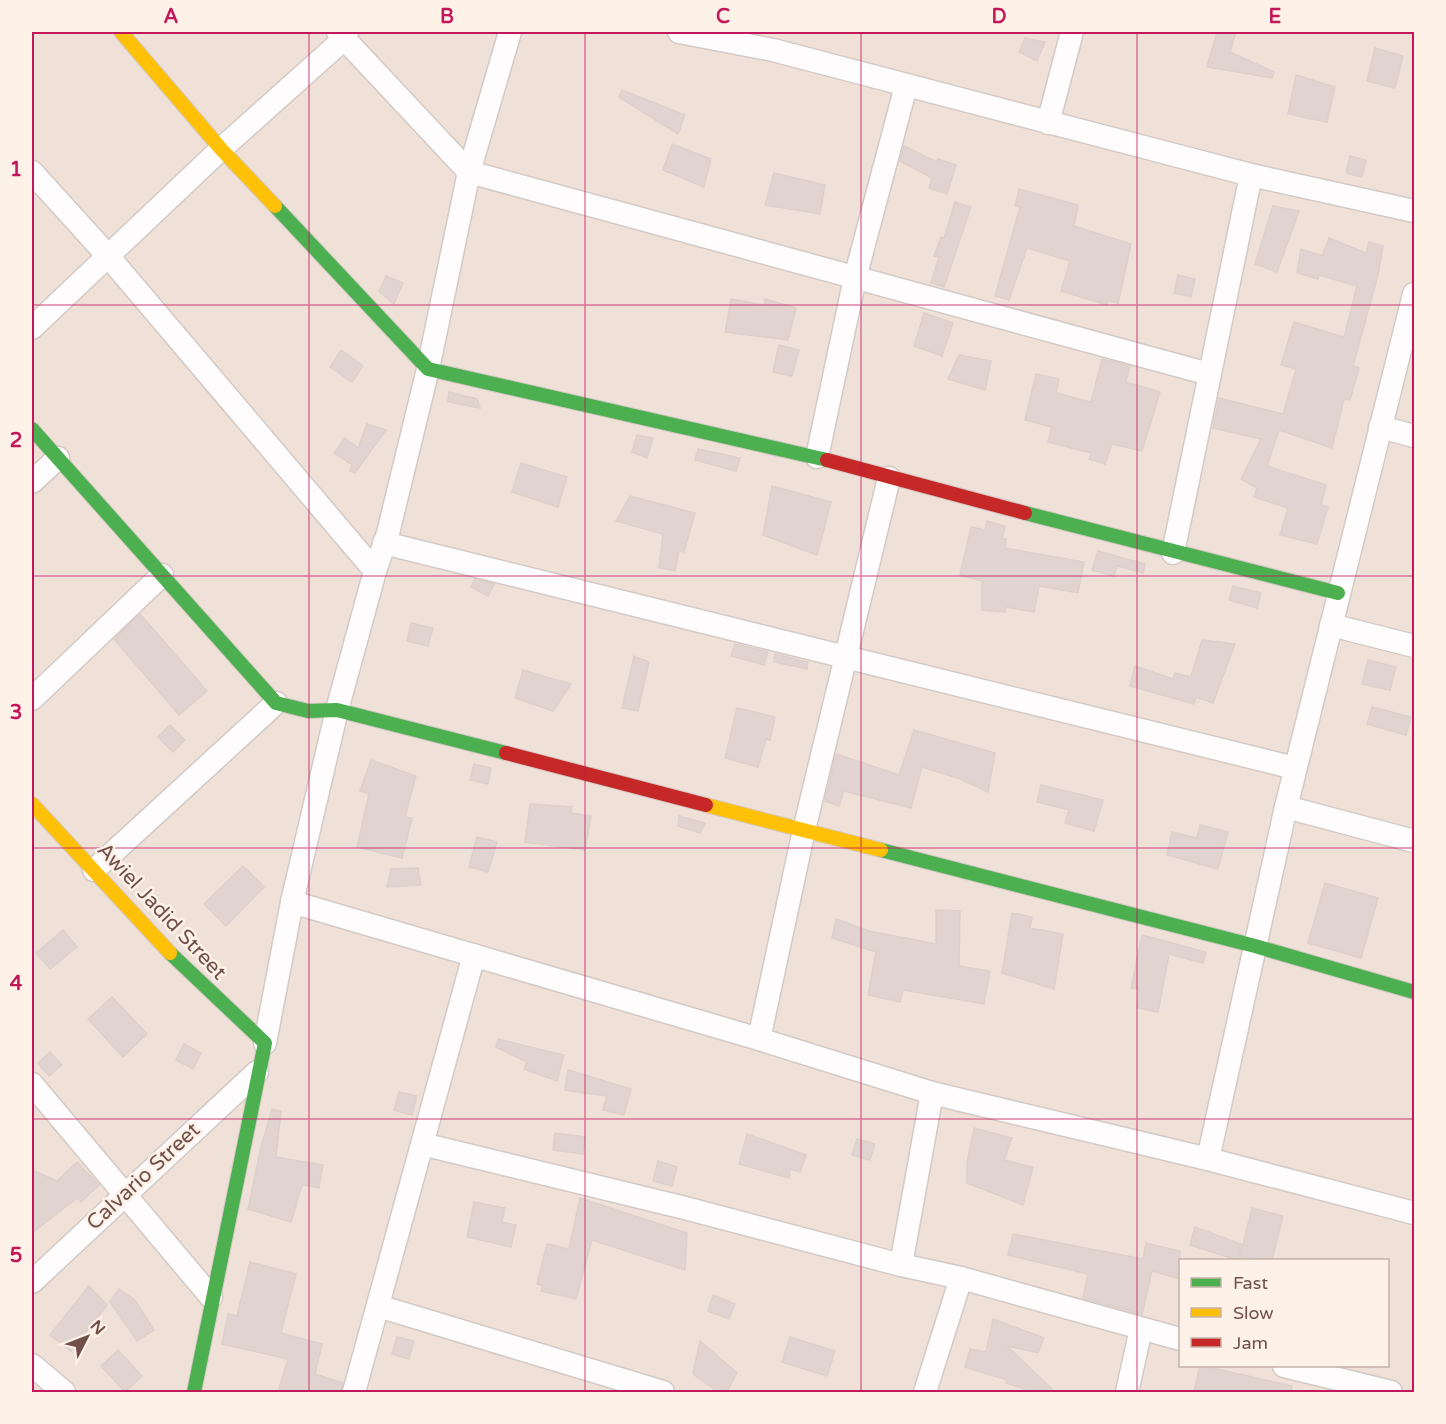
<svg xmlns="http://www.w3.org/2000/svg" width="1446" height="1424" font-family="'Varela Round',sans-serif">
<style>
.residential{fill:#f0e1d8;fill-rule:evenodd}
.building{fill:#e1d4d0;stroke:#ddcfca;stroke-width:1.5}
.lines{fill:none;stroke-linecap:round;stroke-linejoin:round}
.street-casing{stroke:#d3c9c5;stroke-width:25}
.fast-casing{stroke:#d4c8c4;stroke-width:16}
.slow-casing{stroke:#d4c8c4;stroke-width:16}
.jam-casing{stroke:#d4c8c4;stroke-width:16}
.street{stroke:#fefcfc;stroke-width:22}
.fast{stroke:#4caf50;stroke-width:14}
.slow{stroke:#ffc107;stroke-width:14}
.jam{stroke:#c62828;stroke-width:14}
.grid{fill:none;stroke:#c2185b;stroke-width:1.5;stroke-opacity:0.55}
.labels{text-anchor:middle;stroke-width:5;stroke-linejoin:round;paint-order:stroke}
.street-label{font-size:21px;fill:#71504a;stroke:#fef1e7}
.neatline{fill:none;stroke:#c2185b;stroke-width:2}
.grid-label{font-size:20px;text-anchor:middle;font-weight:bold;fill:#c2185b}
</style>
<rect width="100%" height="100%" fill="#f5ede8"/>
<!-- residential -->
<path class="residential" d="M32,32h1382v1360h-1382zM1180,1260h208v106h-208z"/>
<!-- building -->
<g class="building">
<polygon points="1217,32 1236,32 1230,52 1274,72 1272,78 1207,67"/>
<polygon points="1025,38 1045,42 1037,61 1019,52"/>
<polygon points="1375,48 1403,56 1395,88 1367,81"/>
<polygon points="1296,75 1335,87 1327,122 1288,114"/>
<polygon points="622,90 685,115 678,134 619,97"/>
<polygon points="672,144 711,159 704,187 663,170"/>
<polygon points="904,146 937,162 938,159 956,165 947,194 929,188 932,178 900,161"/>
<polygon points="1350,156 1366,160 1362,177 1346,173"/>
<polygon points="774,173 825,185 820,214 765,205"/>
<polygon points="1019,189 1078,205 1074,226 1131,244 1118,304 1108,300 1107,305 1061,291 1070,261 1027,248 1009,300 995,296 1020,207 1015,206"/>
<polygon points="955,202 971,207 944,287 931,283 939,257 934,256 941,237 944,238"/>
<polygon points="1273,206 1299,211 1277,272 1255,264"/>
<polygon points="1329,238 1366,253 1369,242 1383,246 1378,275 1353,366 1359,368 1350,400 1344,399 1332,448 1279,430 1267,466 1326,485 1321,505 1328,507 1317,544 1280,535 1288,508 1254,497 1257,488 1241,479 1261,439 1213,428 1219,398 1283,414 1296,369 1281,365 1294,322 1344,337 1357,286 1319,275 1318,279 1297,273 1301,249 1322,256"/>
<polygon points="1178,275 1195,279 1191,297 1174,293"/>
<polygon points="386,276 403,283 394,304 379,291"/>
<polygon points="731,299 764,305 765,299 796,308 788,340 725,332"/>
<polygon points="924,313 953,323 942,356 914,346"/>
<polygon points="779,345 799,350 792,376 773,372"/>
<polygon points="341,350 363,366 352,382 330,367"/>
<polygon points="959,355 991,361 985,390 948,379"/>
<polygon points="1102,359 1130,366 1126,382 1160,392 1142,451 1112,444 1105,464 1089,459 1091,453 1048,442 1052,427 1025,420 1036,374 1059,379 1056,393 1091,402"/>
<polygon points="449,392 477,399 480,408 448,402"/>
<polygon points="367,424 386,430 355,473 350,471 352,465 334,453 345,438 358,448"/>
<polygon points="637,435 653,438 647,458 632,452"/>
<polygon points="698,449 740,458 736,471 695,460"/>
<polygon points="521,463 567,477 558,507 512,492"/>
<polygon points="772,486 831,502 817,555 763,535"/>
<polygon points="630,496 695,513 684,552 679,551 675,571 659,568 663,534 616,521"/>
<polygon points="987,521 1005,526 1002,539 1006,539 1005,548 1084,562 1078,593 1039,586 1034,612 1006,607 1005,612 982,610 982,581 960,575 971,527 985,530"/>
<polygon points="1098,551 1145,564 1143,573 1117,566 1114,576 1092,570"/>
<polygon points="475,579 494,584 488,596 471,587"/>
<polygon points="1233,586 1261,593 1257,608 1229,600"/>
<polygon points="140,614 207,691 179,715 114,639"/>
<polygon points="411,623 433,628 428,646 407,641"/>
<polygon points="1202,640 1235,644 1213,703 1196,697 1194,704 1130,686 1135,666 1173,679 1175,673 1191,677"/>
<polygon points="735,644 768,652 764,665 731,656"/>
<polygon points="775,654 808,662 807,669 774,662"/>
<polygon points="634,656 649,662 638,711 622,708"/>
<polygon points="1368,660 1396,667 1390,690 1362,684"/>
<polygon points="523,670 571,684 553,711 515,698"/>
<polygon points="1372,707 1411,717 1406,735 1367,724"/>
<polygon points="737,708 775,717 770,740 766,739 758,767 725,758"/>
<polygon points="170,725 185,740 173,752 158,737"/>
<polygon points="914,730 995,753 988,792 960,779 922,767 911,808 844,791 839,806 825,801 836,754 899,775"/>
<polygon points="371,760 416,776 405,817 412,818 402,858 357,847 369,794 360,791"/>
<polygon points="474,764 491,768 488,784 470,780"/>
<polygon points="1041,785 1103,800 1094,831 1065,823 1069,810 1037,802"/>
<polygon points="530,804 572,807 571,813 591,816 585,850 525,842"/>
<polygon points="679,816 705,823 700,833 678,826"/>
<polygon points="1200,825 1228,832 1218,869 1167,855 1172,832 1197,838"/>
<polygon points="477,837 497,842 488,872 469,867"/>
<polygon points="243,866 264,887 226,926 204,904"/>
<polygon points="418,868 421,885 387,887 391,869"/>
<polygon points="1325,883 1378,898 1361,958 1308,943"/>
<polygon points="936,910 960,911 959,966 990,971 984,1004 903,990 900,1002 868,995 876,952 832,938 836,919 869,931 936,944"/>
<polygon points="1012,913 1032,917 1030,928 1063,934 1054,989 1002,973"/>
<polygon points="63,930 77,947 50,969 36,953"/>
<polygon points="1142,935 1206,952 1203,963 1169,954 1158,1012 1137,1008 1139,989 1131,988"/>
<polygon points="112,997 147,1034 123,1057 88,1019"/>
<polygon points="498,1039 564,1055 557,1081 524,1069 527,1062 496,1047"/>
<polygon points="184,1044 201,1053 193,1069 176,1060"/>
<polygon points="50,1052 62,1065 49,1076 38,1063"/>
<polygon points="568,1070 631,1089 624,1115 603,1110 607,1096 565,1090"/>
<polygon points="399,1092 417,1096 412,1115 394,1110"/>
<polygon points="272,1109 281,1111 276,1157 323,1165 319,1188 302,1185 291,1222 248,1209 261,1147"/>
<polygon points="974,1128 1012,1138 1004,1160 1033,1167 1023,1205 967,1183 967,1163"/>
<polygon points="555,1133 585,1137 583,1154 553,1150"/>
<polygon points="747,1134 806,1155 800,1172 790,1169 789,1178 739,1164"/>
<polygon points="857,1139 875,1144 870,1160 852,1155"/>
<polygon points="658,1161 677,1167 672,1186 653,1181"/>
<polygon points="77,1162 99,1185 81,1202 77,1198 32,1233 32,1170 57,1181"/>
<polygon points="580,1198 687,1233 685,1270 592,1240 576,1299 541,1291 543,1286 537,1284 547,1244 569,1249"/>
<polygon points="474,1202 505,1208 502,1222 516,1225 511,1247 467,1237"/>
<polygon points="1252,1208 1283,1216 1272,1260 1240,1257"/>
<polygon points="1195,1227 1243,1245 1237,1260 1190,1245"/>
<polygon points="1013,1234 1143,1259 1146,1243 1180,1251 1180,1279 1152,1271 1142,1314 1083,1298 1088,1274 1008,1255"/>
<polygon points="250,1262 296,1274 281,1333 322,1344 315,1374 343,1383 341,1392 278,1392 288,1359 222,1344 228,1314 237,1316"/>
<polygon points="89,1286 107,1305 71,1351 50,1335"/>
<polygon points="119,1289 135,1300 154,1330 137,1341 110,1302"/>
<polygon points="713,1295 735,1304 729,1319 708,1311"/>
<polygon points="993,1319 1044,1338 1038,1353 1007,1346 1055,1392 1035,1392 1006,1383 1007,1380 965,1367 970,1349 986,1352"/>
<polygon points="397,1337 414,1341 409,1359 392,1354"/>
<polygon points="790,1337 835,1351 827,1376 782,1362"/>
<polygon points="700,1341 737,1373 727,1392 718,1392 693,1374"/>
<polygon points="118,1350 142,1376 125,1392 101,1366"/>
<polygon points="1200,1365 1292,1386 1291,1392 1194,1392"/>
</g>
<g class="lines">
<defs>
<g id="street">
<polyline points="338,32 469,172 1209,374"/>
<polyline points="679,32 773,50 1251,175 1414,211"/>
<polyline points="1048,123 1072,32"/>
<polyline points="32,172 108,256 375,571"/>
<polyline points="32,328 221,149 344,39 347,32"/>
<polyline points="1380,427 1414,436"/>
<polyline points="817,457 855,278 906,86"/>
<polyline points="32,482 58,458"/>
<polyline points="384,543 1295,768"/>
<polyline points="1173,553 1251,175"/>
<polyline points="1331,625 1414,646"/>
<polyline points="32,699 162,575"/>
<polyline points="1286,807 1414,841"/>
<polyline points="94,870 276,703"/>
<polyline points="292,902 759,1039 932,1093 1208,1159 1414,1213"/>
<polyline points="759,1039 804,830 889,478"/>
<polyline points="265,1043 292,902 337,710 375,571 388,533 428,369 469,172 510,32"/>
<polyline points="32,1084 211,1297"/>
<polyline points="422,1144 685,1208 901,1265 961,1278 1180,1339"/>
<polyline points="1208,1159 1286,807 1414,294"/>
<polyline points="901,1265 932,1093"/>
<polyline points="32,1282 257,1072"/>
<polyline points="378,1306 663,1392"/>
<polyline points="32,1365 64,1392"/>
<polyline points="1284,1366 1391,1392"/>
<polyline points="354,1392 474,955"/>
<polyline points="925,1392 961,1278"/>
<polyline points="1127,1392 1141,1329"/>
</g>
<g id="fast">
<polyline points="275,206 428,369 827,460"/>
<polyline points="32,429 276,703 308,711 337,710 506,753"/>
<polyline points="1025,513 1338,593"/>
<polyline points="881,850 1255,946 1414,992"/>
<polyline points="170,953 265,1043 194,1392"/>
</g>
<g id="slow">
<polyline points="121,32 221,149 275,206"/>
<polyline points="32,804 170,953"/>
<polyline points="706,805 881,850"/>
</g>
<g id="jam">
<polyline points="827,460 1025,513"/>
<polyline points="506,753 706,805"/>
</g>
</defs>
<!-- street casing -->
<use href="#street" class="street-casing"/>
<!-- fast casing -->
<use href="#fast" class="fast-casing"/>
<!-- slow casing -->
<use href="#slow" class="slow-casing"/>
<!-- jam casing -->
<use href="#jam" class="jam-casing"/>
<!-- street -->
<use href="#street" class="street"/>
<!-- fast -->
<use href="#fast" class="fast"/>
<!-- slow -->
<use href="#slow" class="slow"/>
<!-- jam -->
<use href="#jam" class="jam"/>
</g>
<!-- grid -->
<path class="grid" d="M309,32v1360M585,32v1360M861,32v1360M1137,32v1360M32,305h1382M32,576h1382M32,848h1382M32,1119h1382"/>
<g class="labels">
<!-- street labels -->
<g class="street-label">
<text transform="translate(162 911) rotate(47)" y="7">Awiel Jadid Street</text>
<text transform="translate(143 1176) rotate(-43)" y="7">Calvario Street</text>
</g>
</g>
<!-- border -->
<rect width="1446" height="1424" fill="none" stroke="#fef1e7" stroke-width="66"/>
<!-- legend -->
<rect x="1179" y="1259" width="210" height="108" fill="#fef1e7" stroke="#c6b1a8" stroke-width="1.5"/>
<rect x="1191" y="1278" width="30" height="9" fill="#4caf50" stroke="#c6b1a8" stroke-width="1.5"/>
<text x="1233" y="1289" font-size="18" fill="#71504a">Fast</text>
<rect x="1191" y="1308" width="30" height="9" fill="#ffc107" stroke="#c6b1a8" stroke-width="1.5"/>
<text x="1233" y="1319" font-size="18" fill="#71504a">Slow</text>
<rect x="1191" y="1338" width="30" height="9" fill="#c62828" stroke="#c6b1a8" stroke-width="1.5"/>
<text x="1233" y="1349" font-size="18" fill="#71504a">Jam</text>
<!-- north arrow -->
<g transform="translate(87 1337) rotate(48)" stroke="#fef1e7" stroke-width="4.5" paint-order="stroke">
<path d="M0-4.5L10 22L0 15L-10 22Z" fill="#71504a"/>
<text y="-9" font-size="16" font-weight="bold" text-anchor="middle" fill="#71504a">N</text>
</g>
<rect x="33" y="33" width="1380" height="1358" class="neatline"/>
<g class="grid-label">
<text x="171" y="23">A</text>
<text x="447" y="23">B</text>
<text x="723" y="23">C</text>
<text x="999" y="23">D</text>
<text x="1275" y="23">E</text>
<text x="16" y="176">1</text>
<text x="16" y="447">2</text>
<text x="16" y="719">3</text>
<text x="16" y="990">4</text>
<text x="16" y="1262">5</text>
</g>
</svg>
